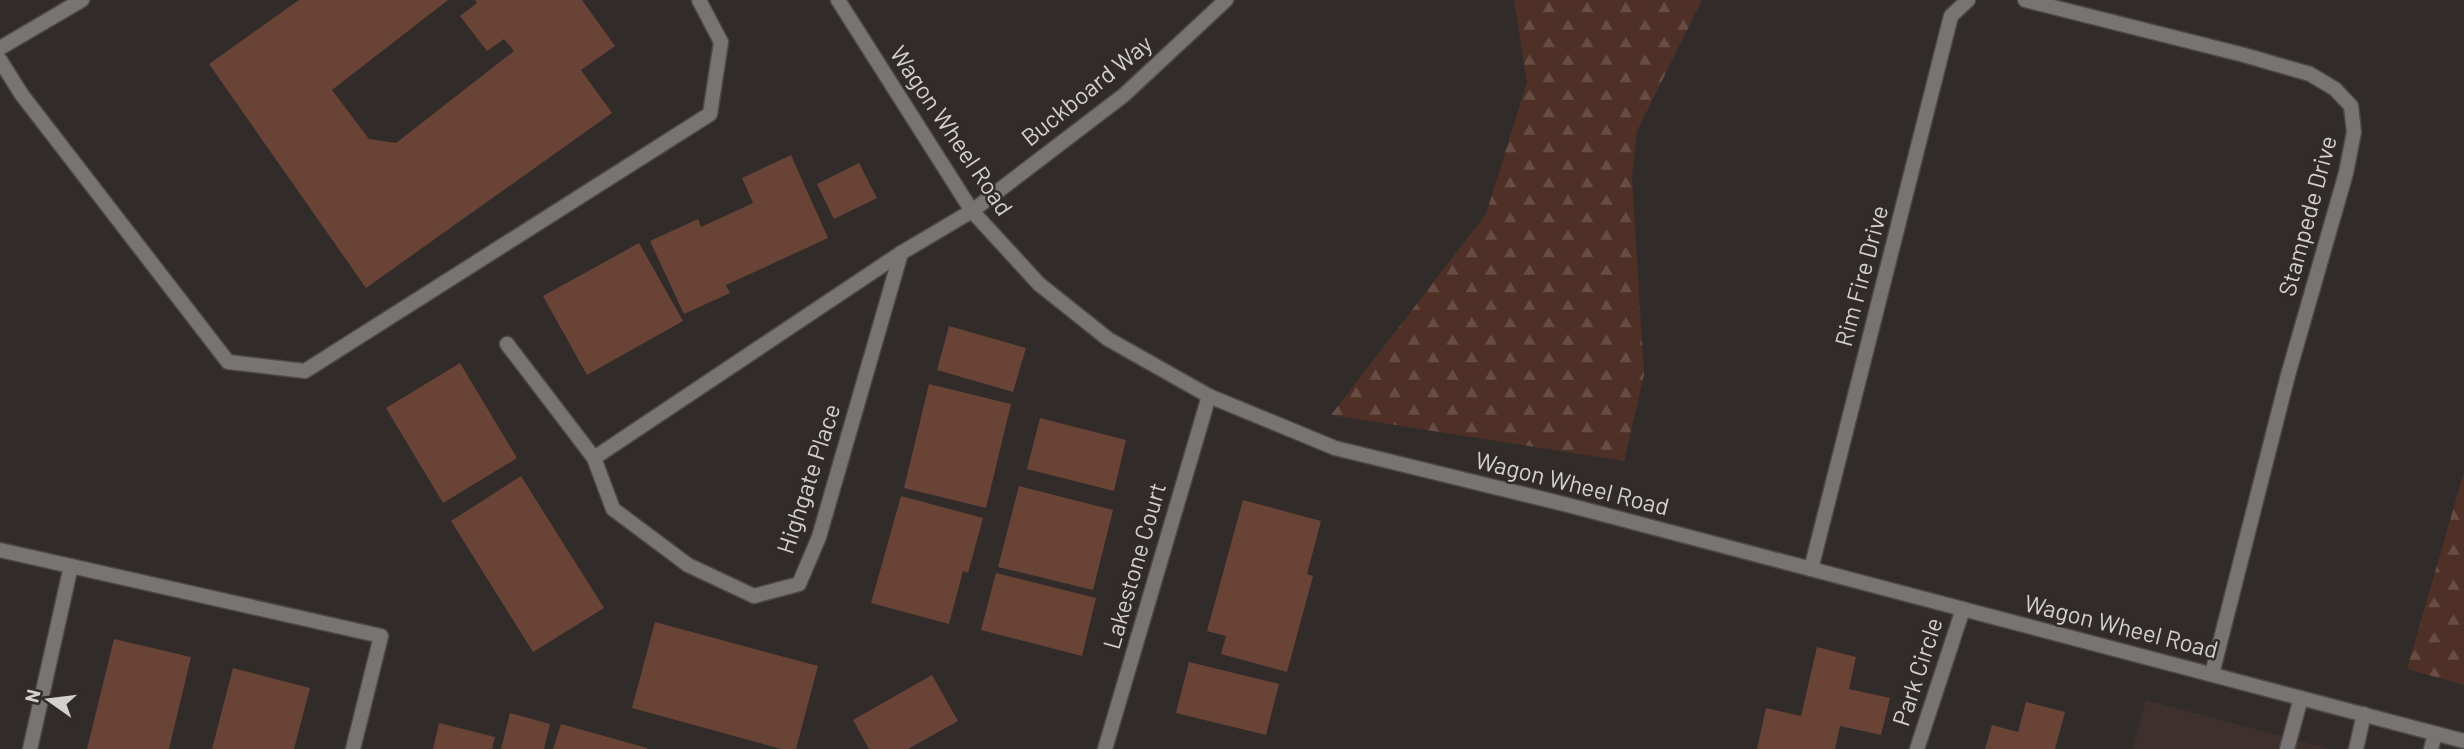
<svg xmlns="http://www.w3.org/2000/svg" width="2464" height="749" font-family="Barlow,sans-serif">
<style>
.built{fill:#3e312d}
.forest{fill:url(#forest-firs)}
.building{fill:#6a4337}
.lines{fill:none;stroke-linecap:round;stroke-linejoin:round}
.service-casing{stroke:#4e4947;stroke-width:17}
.minor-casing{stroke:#4e4947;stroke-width:17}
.tertiary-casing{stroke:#4e4947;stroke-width:17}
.service{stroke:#777473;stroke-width:14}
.minor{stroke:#777473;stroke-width:14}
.tertiary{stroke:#777473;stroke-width:14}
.labels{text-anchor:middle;stroke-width:5;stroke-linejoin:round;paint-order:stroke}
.street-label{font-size:24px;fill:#d4d0cf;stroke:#312b29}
</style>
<defs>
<pattern id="forest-firs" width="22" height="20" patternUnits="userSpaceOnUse" patternTransform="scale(1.75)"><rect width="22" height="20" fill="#4f3026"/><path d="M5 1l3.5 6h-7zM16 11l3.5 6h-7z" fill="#674d44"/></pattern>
</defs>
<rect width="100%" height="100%" fill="#312b29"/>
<!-- built -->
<polygon class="built" points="2146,700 2330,749 2133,749"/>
<!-- forest -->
<g class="forest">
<polygon points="1514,0 1702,0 1637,131 1632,177 1644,375 1624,461 1331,415 1486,214 1527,82"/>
<polygon points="2464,472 2464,685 2407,669"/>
</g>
<!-- building -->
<g class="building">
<polygon points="299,0 448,0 332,90 369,139 396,143 514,51 504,39 487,51 460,16 477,3 475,0 582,0 615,46 581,70 612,113 366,288 209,64"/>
<polygon points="791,155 828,238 726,285 730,293 684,314 650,241 698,219 701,227 753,203 742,178"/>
<polygon points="859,163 877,198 834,219 817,184"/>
<polygon points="639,243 683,321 587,375 543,296"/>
<polygon points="949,326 1026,348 1013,392 937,370"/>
<polygon points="460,363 517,458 443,503 386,408"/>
<polygon points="929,384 1011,404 986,508 904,488"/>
<polygon points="1040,418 1126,440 1114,491 1027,469"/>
<polygon points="521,476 604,608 533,652 451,521"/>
<polygon points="1019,486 1113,510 1093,590 998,567"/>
<polygon points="901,496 983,518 968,573 963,571 949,624 871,603"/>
<polygon points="1243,500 1321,521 1307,574 1313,576 1287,672 1221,654 1226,636 1207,631"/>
<polygon points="996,573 1096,598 1082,656 981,630"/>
<polygon points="655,622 818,666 796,749 781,749 632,708"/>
<polygon points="114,639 191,657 169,749 87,749"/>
<polygon points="1817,647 1856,657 1849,689 1890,698 1881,735 1840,726 1835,749 1757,749 1766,708 1801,716"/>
<polygon points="1189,662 1279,684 1266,735 1176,713"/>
<polygon points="233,668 310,688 294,749 212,749"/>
<polygon points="932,675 958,721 908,749 869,749 853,720"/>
<polygon points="2026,702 2065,712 2055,749 1985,749 1992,725 2018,732"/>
<polygon points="510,713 550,724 544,749 501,749"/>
<polygon points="439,723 495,737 492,749 433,749"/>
<polygon points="561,724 647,748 647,749 553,749"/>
</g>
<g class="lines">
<defs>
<g id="service">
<polyline points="0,48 82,0"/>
<polyline points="0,60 22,95 228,362 305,371 710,114 721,42 699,0"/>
<polyline points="0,550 381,636 353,749"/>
<polyline points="30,749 71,566"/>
<polyline points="2287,749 2301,698"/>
<polyline points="2356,749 2364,714"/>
<polyline points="2431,749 2435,734"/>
</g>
<g id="minor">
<polyline points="2025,0 2244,55 2310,74 2335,89 2351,106 2354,132 2346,173 2288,375 2212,674"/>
<polyline points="507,344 594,458 613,509 688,565 754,596 799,584 819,537 901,253"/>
<polyline points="594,458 901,253 972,211 1124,95 1226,0"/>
<polyline points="1811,569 1951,16 1968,0"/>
<polyline points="1105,749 1209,396"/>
<polyline points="1917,749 1963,609"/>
</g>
<polyline id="tertiary" points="838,0 972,211 1039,284 1108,339 1209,396 1335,448 1564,504 2464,741"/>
</defs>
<!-- service casing -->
<use href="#service" class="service-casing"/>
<!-- minor casing -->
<use href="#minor" class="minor-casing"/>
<!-- tertiary casing -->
<use href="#tertiary" class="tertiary-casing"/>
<!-- service -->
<use href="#service" class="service"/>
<!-- minor -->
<use href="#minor" class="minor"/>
<!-- tertiary -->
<use href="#tertiary" class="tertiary"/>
</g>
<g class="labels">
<!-- street labels -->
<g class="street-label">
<text transform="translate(1087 91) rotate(-39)" y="8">Buckboard Way</text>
<text transform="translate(951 131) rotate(56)" y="8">Wagon Wheel Road</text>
<text transform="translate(2308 216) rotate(-75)" y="8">Stampede Drive</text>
<text transform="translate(1862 276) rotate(-75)" y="8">Rim Fire Drive</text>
<text transform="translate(809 479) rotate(-72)" y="8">Highgate Place</text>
<text transform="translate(1572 484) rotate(14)" y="8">Wagon Wheel Road</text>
<text transform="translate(1135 566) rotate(-74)" y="8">Lakestone Court</text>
<text transform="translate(2121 627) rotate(14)" y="8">Wagon Wheel Road</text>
<text transform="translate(1918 672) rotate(-72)" y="8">Park Circle</text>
</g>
</g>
<!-- north arrow -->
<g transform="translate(49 700) rotate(284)" stroke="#312b29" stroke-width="5" paint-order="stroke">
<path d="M0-5L12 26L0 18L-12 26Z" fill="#d4d0cf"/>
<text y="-10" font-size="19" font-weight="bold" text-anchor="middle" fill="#d4d0cf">N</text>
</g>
</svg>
